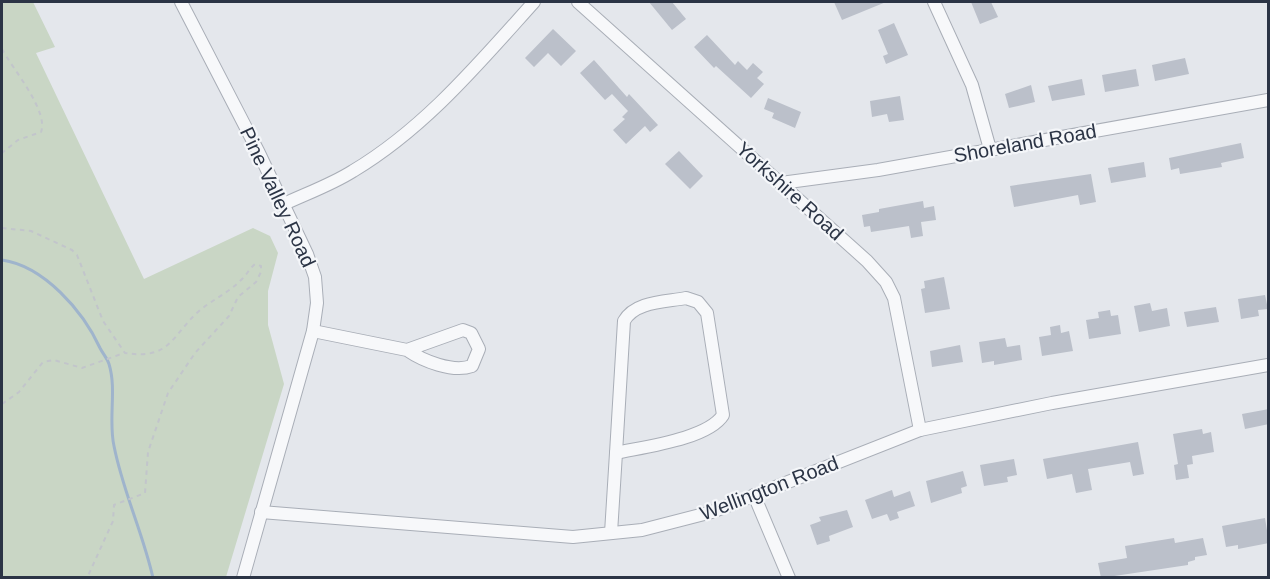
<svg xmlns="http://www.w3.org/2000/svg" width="1270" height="579" font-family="Arial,sans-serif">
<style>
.green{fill:#c9d6c5}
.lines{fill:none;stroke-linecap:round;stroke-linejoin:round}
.stream{stroke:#9fb4cc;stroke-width:3}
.building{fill:#bbc0ca}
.minor-casing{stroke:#a9aeb7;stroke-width:14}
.path{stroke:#c2c5cb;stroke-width:2;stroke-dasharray:4.5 4.5;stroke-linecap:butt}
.minor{stroke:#f7f8fa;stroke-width:12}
.labels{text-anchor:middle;stroke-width:4.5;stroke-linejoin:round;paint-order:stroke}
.street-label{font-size:20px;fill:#2b3445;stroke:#f4f6f9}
</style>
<rect width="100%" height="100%" fill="#e4e7ec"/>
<!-- green -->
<polygon class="green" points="2,2 33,2 55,47 36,53 144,279 253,228 270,236 278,253 268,291 268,325 284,384 226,577 2,577"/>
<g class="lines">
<!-- stream -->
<path class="stream" d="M2,260c42,6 81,51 98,88 3,6 7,10 9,16 8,26 -1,56 5,82 9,46 29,87 39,132"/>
</g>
<!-- building -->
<g class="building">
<polygon points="649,2 672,2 686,19 672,30"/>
<polygon points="834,2 886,2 842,20"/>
<polygon points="971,2 991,2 998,17 980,24"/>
<polygon points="894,23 908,55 886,64 883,56 888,54 878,30"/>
<polygon points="553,29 576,51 561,66 548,53 534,67 525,58"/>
<polygon points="707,35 735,65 738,61 747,70 753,63 763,72 757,78 764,84 751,98 716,66 714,68 694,47"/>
<polygon points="1185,58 1189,74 1155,81 1152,65"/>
<polygon points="594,60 627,97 629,94 658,125 650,132 645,126 626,144 613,130 625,119 622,117 628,111 612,94 605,100 580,73"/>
<polygon points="1136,69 1139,86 1105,92 1102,75"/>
<polygon points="1082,79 1085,95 1052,101 1048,86"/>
<polygon points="1031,85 1035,102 1009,108 1005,94"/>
<polygon points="900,96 904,120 889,122 887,114 872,117 870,101"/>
<polygon points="768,98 801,112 795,128 772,118 774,113 764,109"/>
<polygon points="1241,143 1244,158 1221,163 1222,167 1180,174 1179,168 1171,170 1169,158"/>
<polygon points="679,151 703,176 690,189 665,164"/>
<polygon points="1144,162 1146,177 1111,183 1108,168"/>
<polygon points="1091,174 1096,202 1080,205 1078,195 1014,207 1010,186"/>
<polygon points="923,201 924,208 934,206 936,220 921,222 923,236 911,238 909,226 871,232 870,226 864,227 862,215 879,212 879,209"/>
<polygon points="944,277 950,309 925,313 921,289 925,288 924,281"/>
<polygon points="1265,295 1268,309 1258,310 1259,316 1241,319 1238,299"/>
<polygon points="1150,303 1152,311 1167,308 1170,326 1139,332 1134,306"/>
<polygon points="1216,307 1219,322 1187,327 1184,312"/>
<polygon points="1110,310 1111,316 1118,315 1121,334 1089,339 1086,320 1099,318 1098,312"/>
<polygon points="1060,325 1061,333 1069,331 1073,351 1042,356 1039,337 1051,335 1050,327"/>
<polygon points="1005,338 1007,347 1020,345 1022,360 994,365 994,361 982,363 979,342"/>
<polygon points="960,345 963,362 932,367 930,351"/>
<polygon points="1269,409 1269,424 1245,429 1242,414"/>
<polygon points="1202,429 1203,434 1211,432 1214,452 1192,456 1193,464 1187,465 1189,478 1176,480 1174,465 1178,464 1173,434"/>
<polygon points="1138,442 1144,474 1133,476 1130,462 1088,469 1092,490 1076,493 1072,474 1047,479 1043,459"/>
<polygon points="1014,459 1017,475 1007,477 1008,482 984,486 980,465"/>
<polygon points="963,471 967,486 961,488 962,493 931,503 926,481"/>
<polygon points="892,490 894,497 910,491 915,506 897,512 899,518 890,521 887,514 872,519 865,500"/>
<polygon points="847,510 853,527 829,536 830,541 817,545 810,525 821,521 819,517"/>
<polygon points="1265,518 1269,543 1238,549 1238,545 1226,547 1222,526"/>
<polygon points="1174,538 1175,543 1203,538 1207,555 1195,557 1195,560 1188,562 1188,565 1101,578 1098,563 1127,558 1125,546"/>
</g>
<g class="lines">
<defs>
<g id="minor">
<polyline points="181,2 259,153 307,254 315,277 317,303 313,331 243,578"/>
<polyline points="578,2 867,261 886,282 894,298 920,430"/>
<polyline points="934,2 972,85 990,149"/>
<polyline points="781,183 878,170 1268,100"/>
<path d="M282,205c23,-11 49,-20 71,-34 72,-43 126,-108 181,-169"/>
<path d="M686,298l12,4 9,11 16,102c-15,24 -80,32 -107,38l8,-132c11,-20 42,-19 62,-23z"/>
<path d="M313,331l94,19 56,-20 8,3 8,16 -7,17c-19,7 -49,-5 -65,-16"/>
<polyline points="754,495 789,578"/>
<polyline points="261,512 573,537 642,530 712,512 920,430 1052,403 1268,365"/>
<polyline points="611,533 616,453"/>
</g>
</defs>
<!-- minor casing -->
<use href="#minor" class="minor-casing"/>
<!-- path -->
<g class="path">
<path d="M2,49c10,19 47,62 39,83l-23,8 -16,13"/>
<path d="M2,228l29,3 41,19 5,5 26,66 22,32c46,7 46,-17 74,-42 13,-11 29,-18 41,-30 6,-5 9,-12 15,-17l6,2v6l-5,10 -18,15 -9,19 -34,37 -27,40 -20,59 -3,41 -31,12 -1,16 -26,57"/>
<polyline points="2,404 19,392 43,362 54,360 82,368 124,353"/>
</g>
<!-- minor -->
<use href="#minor" class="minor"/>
</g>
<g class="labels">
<!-- street labels -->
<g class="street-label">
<text transform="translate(1025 143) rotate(-10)" y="7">Shoreland Road</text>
<text transform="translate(790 191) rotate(42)" y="7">Yorkshire Road</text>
<text transform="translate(278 197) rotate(65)" y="7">Pine Valley Road</text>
<text transform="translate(769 488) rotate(-21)" y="7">Wellington Road</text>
</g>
</g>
<!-- border -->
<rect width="1270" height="579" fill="none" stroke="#2b3445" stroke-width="6"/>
</svg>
